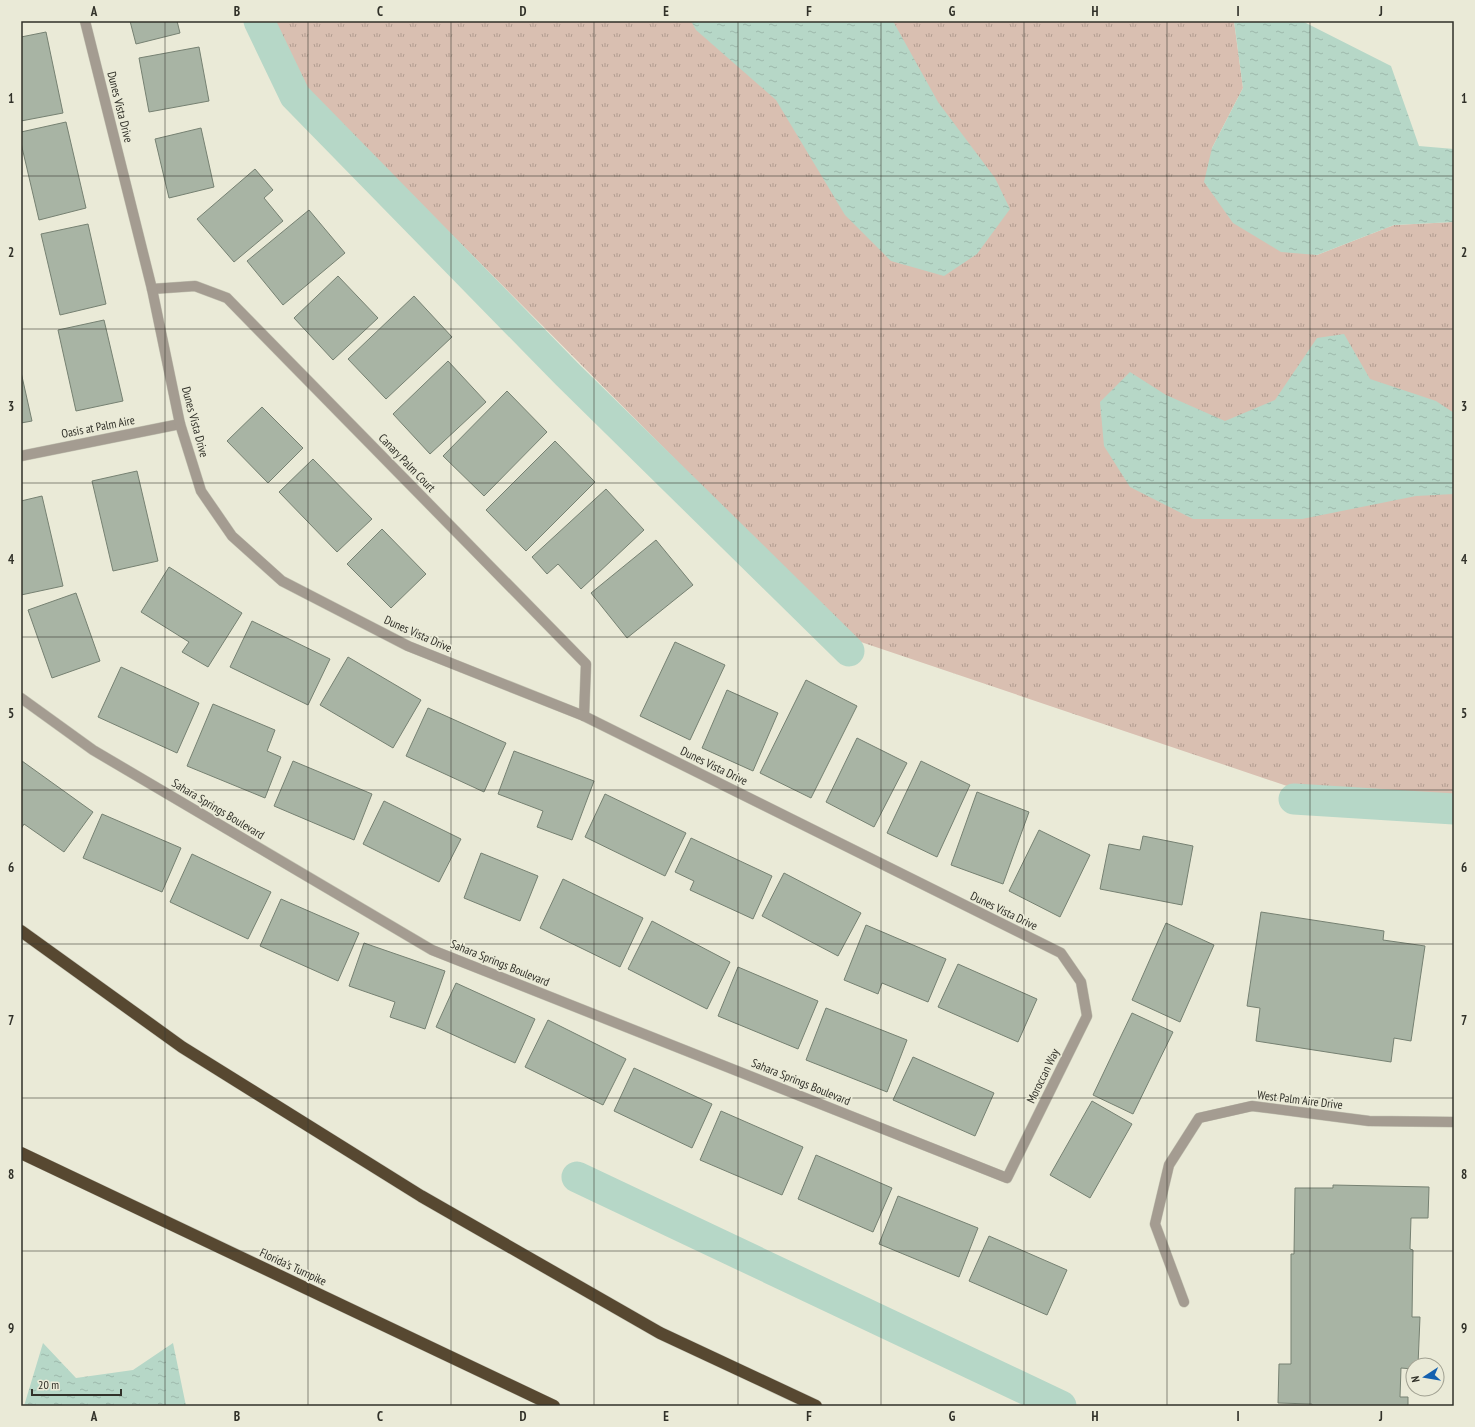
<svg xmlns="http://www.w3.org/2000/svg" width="1475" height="1427" font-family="'PT Sans Narrow',sans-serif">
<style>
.grass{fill:url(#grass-tufts)}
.water{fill:url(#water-ripples)}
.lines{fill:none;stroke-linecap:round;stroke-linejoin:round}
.canal{stroke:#b6d7c7;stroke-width:31}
.building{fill:#a8b4a4;stroke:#768172}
.minor-casing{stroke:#c5c5b4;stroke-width:11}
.motorway-casing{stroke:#c5c5b4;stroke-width:13}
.minor{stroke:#a49c91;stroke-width:10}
.motorway{stroke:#574831;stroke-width:12}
.grid{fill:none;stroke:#313129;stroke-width:1;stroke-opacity:0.55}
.labels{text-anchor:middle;stroke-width:3.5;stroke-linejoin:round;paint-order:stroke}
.street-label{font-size:12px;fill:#313129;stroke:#eaead7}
.neatline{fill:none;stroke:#313129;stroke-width:1.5}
.grid-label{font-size:13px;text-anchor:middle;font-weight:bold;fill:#313129}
</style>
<defs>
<pattern id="grass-tufts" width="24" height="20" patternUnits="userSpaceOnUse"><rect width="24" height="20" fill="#d9bfb1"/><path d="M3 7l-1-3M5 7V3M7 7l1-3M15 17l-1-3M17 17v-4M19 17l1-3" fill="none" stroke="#b19c90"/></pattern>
<pattern id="water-ripples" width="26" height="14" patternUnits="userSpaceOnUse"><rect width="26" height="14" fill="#b6d7c7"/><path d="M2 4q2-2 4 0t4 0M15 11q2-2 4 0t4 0" fill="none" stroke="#9db9ab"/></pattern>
</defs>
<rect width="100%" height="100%" fill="#eaead7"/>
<!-- grass -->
<polygon class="grass" points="273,21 1234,21 1243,88 1212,148 1317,255 1394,225 1454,222 1454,795 1290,787 855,640 307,89"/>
<!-- water -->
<g class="water">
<polygon points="691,21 893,21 938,102 995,178 1010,209 977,254 944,276 891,261 845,215 776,100 696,30"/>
<polygon points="1234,21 1302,21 1391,66 1419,146 1454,149 1454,222 1394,225 1317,255 1281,252 1233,223 1204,182 1212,148 1243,88"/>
<polygon points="1344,334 1370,379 1436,401 1454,413 1454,494 1416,496 1302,519 1193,519 1130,487 1104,446 1100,402 1130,372 1166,395 1225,421 1275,400 1317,338"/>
<polygon points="43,1343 76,1378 133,1370 173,1343 186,1406 24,1406"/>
</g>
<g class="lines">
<!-- canal -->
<g class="canal">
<polyline points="259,21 295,96 567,374 849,651"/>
<polyline points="1294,799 1454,809"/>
<polyline points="577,1177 1061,1406"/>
</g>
</g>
<!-- building -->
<g class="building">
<polygon points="130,21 177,21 180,33 136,44"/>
<polygon points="46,32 63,113 21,121 21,37"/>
<polygon points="199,47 209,101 149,112 139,58"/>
<polygon points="66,122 86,208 39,220 21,143 21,132"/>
<polygon points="201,128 214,187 169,198 155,139"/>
<polygon points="255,169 273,190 264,198 283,221 234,262 197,219"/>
<polygon points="309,210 345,253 283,305 247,261"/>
<polygon points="88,224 106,304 60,315 41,234"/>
<polygon points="338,276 378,318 333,360 294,318"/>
<polygon points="414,296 452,337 386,399 348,359"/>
<polygon points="104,320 123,401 76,411 58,330"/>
<polygon points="448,361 486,402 430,454 393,414"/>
<polygon points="21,372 32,421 21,423"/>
<polygon points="507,391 547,432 484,496 443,456"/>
<polygon points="262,407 303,448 268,483 227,441"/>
<polygon points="555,441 595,482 526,551 486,510"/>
<polygon points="313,459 372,519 337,552 279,492"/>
<polygon points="137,471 158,561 113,571 92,481"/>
<polygon points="606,489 644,530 581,589 558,564 547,574 532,557"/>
<polygon points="42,496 63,586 21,595 21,501"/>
<polygon points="382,529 426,574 391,608 347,564"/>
<polygon points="656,540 693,585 627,638 591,593"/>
<polygon points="169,567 242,613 208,667 182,652 189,642 141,612"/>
<polygon points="76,593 100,661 52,678 28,610"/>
<polygon points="252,621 330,659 308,705 230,667"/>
<polygon points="675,642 725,665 690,740 640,716"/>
<polygon points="348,657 421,700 393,748 320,705"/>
<polygon points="121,667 199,703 177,753 98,717"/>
<polygon points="806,680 857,706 811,798 760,773"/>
<polygon points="727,690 778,713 753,771 702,748"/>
<polygon points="213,704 275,730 267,751 281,757 265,798 187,766"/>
<polygon points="428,708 506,743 484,792 406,756"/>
<polygon points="857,738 907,763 874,827 826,802"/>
<polygon points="514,751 594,781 572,840 537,827 543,811 498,794"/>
<polygon points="22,761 93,812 64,852 24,824 21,829"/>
<polygon points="293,761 372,794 354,840 274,806"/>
<polygon points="921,761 970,785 937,857 887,833"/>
<polygon points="977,792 1029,812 1003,884 951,865"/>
<polygon points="605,794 686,833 665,876 585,837"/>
<polygon points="384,801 461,839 439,882 363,844"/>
<polygon points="102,814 181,848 162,892 83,858"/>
<polygon points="1039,830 1090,855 1060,917 1009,891"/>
<polygon points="1143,836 1193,846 1182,905 1100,889 1109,844 1140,850"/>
<polygon points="691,838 772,876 753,919 690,890 694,881 675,872"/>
<polygon points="481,853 538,876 520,921 464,898"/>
<polygon points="192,854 271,892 248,939 170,902"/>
<polygon points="784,873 861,913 838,956 762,916"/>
<polygon points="563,879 643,918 620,967 540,928"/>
<polygon points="281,899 359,933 338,981 260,946"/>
<polygon points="1261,912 1384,931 1383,940 1425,946 1411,1041 1394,1038 1391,1062 1256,1041 1260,1008 1247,1006"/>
<polygon points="652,921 730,962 707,1009 628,969"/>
<polygon points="1166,923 1214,945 1180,1022 1132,1000"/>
<polygon points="866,925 946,959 928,1002 882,983 878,994 844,980"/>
<polygon points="364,943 445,971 425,1029 390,1017 395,1002 349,986"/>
<polygon points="958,964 1037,999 1018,1042 938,1007"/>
<polygon points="738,967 818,1001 798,1049 718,1016"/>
<polygon points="456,983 535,1019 515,1063 436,1027"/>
<polygon points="826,1008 907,1040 887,1092 806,1060"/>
<polygon points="1132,1013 1173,1032 1133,1114 1093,1095"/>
<polygon points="548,1020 626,1059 603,1105 525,1067"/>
<polygon points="913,1057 994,1093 975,1136 893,1100"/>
<polygon points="634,1068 712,1104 692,1148 614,1111"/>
<polygon points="1092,1101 1132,1124 1090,1198 1050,1175"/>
<polygon points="721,1111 803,1147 782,1195 700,1160"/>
<polygon points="816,1155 892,1188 873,1232 798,1199"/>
<polygon points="1333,1185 1429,1187 1428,1218 1411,1218 1410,1249 1413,1250 1412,1317 1420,1317 1418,1365 1413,1365 1413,1369 1401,1368 1400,1397 1408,1397 1408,1406 1312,1406 1312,1404 1278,1403 1279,1364 1291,1364 1291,1254 1294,1254 1295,1188 1333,1188"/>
<polygon points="898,1196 978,1228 959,1277 879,1244"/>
<polygon points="989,1236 1067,1270 1047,1315 969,1281"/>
</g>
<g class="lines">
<defs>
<g id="minor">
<polyline points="152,289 195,286 227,298 586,664 584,716"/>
<polyline points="21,456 180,424"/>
<polyline points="21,698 93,750 432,950 1007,1178 1087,1016 1081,982 1061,953 584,716 408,646 282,581 232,536 201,491 180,424 152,289 85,21"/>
<polyline points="1184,1302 1155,1224 1169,1165 1199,1118 1252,1106 1369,1121 1454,1122"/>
</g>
<g id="motorway">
<polyline points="21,931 182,1047 421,1196 660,1333 816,1406"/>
<polyline points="21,1153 554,1406"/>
</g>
</defs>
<!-- minor casing -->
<use href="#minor" class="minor-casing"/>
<!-- motorway casing -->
<use href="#motorway" class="motorway-casing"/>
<!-- minor -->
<use href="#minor" class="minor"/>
<!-- motorway -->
<use href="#motorway" class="motorway"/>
</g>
<!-- grid -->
<path class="grid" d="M165,21v1385M308,21v1385M451,21v1385M594,21v1385M738,21v1385M881,21v1385M1024,21v1385M1167,21v1385M1310,21v1385M21,176h1433M21,329h1433M21,483h1433M21,637h1433M21,790h1433M21,944h1433M21,1098h1433M21,1251h1433"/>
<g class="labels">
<!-- street labels -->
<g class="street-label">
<text transform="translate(120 107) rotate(76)" y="4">Dunes Vista Drive</text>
<text transform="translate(195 422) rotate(75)" y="4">Dunes Vista Drive</text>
<text transform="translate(98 427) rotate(-11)" y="4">Oasis at Palm Aire</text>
<text transform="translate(407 463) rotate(46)" y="4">Canary Palm Court</text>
<text transform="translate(418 634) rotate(24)" y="4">Dunes Vista Drive</text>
<text transform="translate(714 766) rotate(26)" y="4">Dunes Vista Drive</text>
<text transform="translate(218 809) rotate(31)" y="4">Sahara Springs Boulevard</text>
<text transform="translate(1004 911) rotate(26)" y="4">Dunes Vista Drive</text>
<text transform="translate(500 963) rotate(22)" y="4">Sahara Springs Boulevard</text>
<text transform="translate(1043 1076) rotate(-64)" y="4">Moroccan Way</text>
<text transform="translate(801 1082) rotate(22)" y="4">Sahara Springs Boulevard</text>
<text transform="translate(1300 1100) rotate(7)" y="4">West Palm Aire Drive</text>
<text transform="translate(293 1267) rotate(25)" y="4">Florida's Turnpike</text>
</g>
</g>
<!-- border -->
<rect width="1475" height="1427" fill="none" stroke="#eaead7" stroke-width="44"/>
<!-- north arrow -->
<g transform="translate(1425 1377) rotate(258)"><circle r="19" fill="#eaead7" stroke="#a0a091"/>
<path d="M0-3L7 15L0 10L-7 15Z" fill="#1360af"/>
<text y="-6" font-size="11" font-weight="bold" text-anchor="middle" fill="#313129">N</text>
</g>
<!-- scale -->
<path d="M32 1389v6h89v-6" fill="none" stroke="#313129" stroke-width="2"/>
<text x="38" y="1389" font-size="12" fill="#313129" stroke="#eaead7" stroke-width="3" paint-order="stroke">20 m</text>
<rect x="22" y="22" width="1431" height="1383" class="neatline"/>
<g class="grid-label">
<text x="94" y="16">A</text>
<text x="237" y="16">B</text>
<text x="380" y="16">C</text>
<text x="523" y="16">D</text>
<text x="666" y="16">E</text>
<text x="809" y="16">F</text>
<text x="952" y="16">G</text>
<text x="1095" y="16">H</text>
<text x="1238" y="16">I</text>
<text x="1381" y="16">J</text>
<text x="11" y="103">1</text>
<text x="1464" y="103">1</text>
<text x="11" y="257">2</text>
<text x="1464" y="257">2</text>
<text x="11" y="411">3</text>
<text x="1464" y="411">3</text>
<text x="11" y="564">4</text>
<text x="1464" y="564">4</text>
<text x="11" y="718">5</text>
<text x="1464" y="718">5</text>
<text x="11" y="872">6</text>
<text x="1464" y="872">6</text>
<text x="11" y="1025">7</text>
<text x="1464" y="1025">7</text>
<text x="11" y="1179">8</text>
<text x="1464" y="1179">8</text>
<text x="11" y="1333">9</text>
<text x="1464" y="1333">9</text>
<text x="94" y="1421">A</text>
<text x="237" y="1421">B</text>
<text x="380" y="1421">C</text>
<text x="523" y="1421">D</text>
<text x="666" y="1421">E</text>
<text x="809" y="1421">F</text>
<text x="952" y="1421">G</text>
<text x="1095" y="1421">H</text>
<text x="1238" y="1421">I</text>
<text x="1381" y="1421">J</text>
</g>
</svg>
